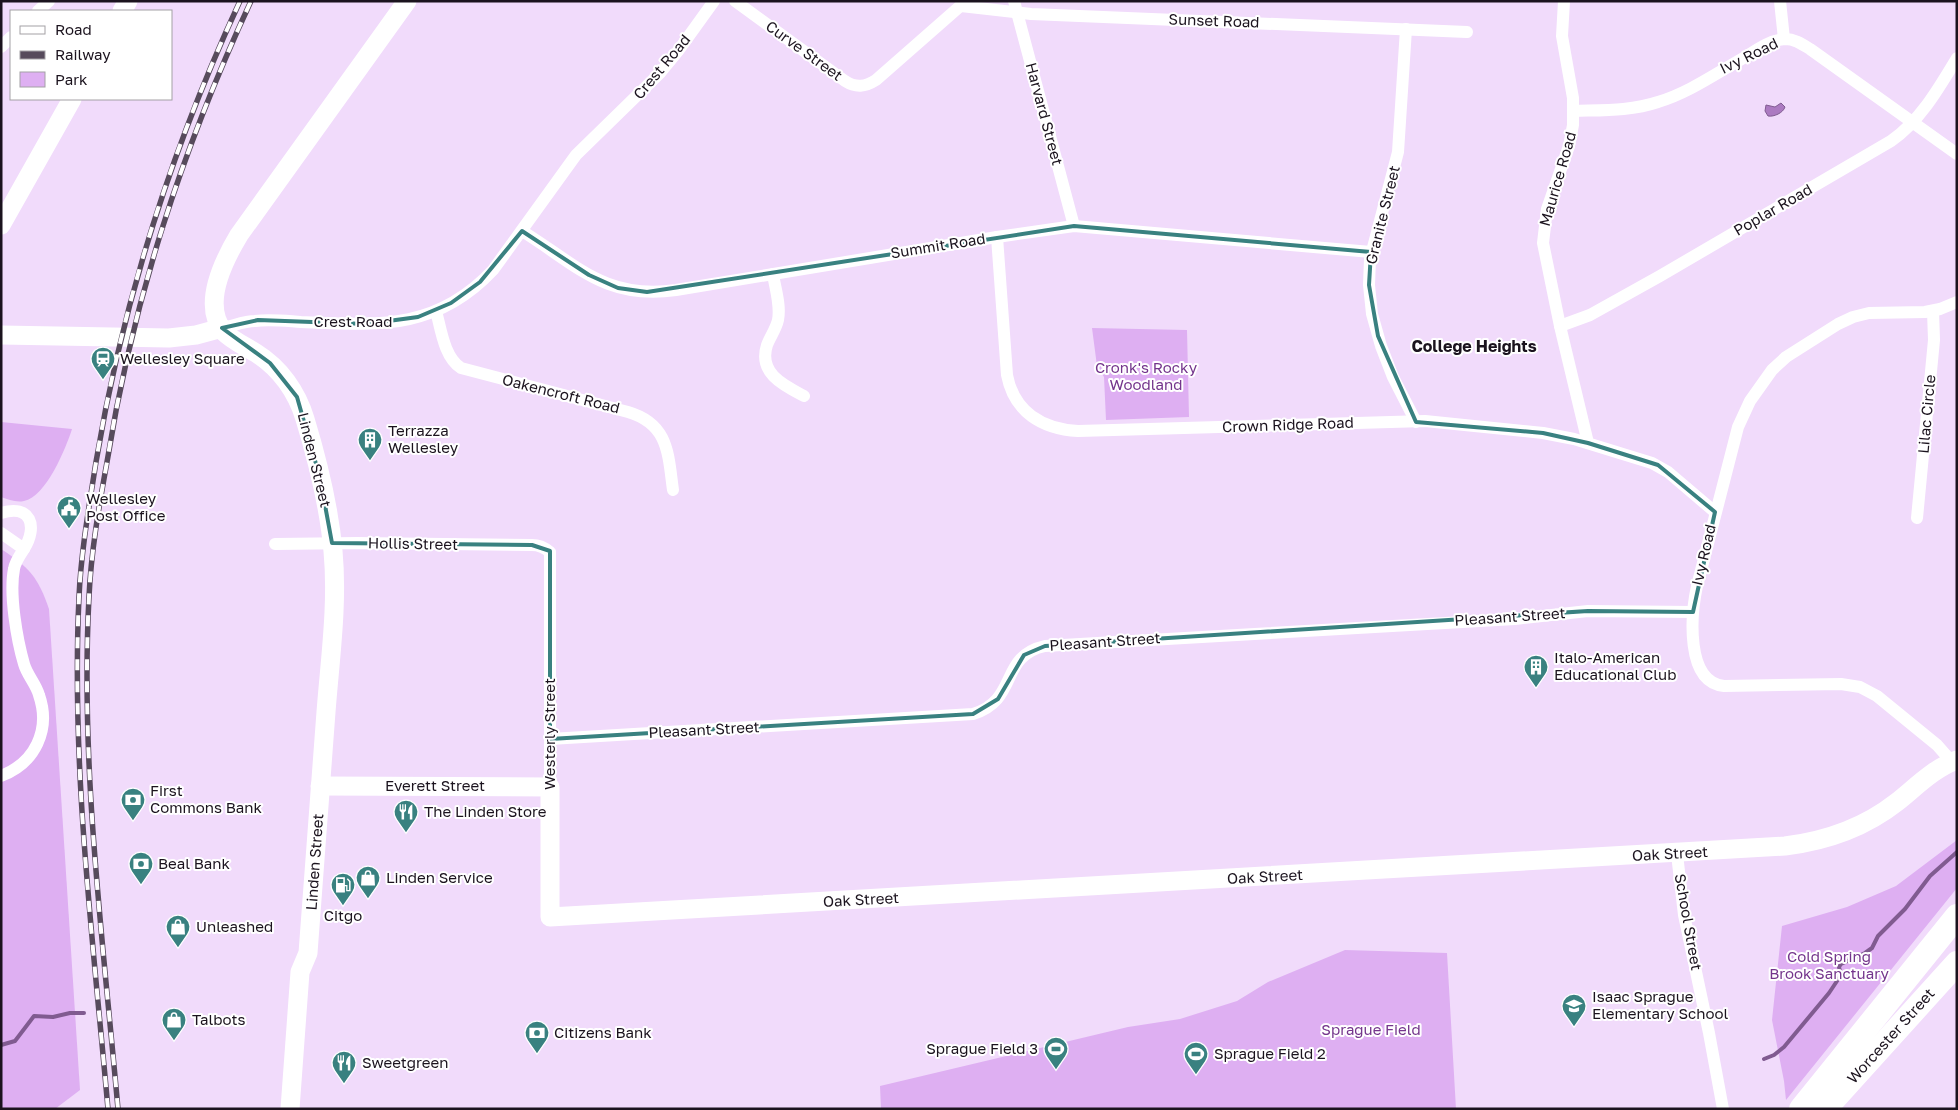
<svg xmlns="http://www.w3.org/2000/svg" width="1958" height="1110" font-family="'Golos Text',sans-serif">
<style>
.green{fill:#deaff2}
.water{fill:#ac7ac1;stroke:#805b90}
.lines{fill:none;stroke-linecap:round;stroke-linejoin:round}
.stream{stroke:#805b90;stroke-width:4}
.street{stroke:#fff;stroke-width:12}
.secondary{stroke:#fff;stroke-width:19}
.highway{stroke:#fff;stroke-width:24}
.rail-casing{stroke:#574b5c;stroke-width:5.5}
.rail{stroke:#fff;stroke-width:4;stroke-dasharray:11;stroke-linecap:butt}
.marked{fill:none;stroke:#398180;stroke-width:4;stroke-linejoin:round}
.labels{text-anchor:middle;stroke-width:4;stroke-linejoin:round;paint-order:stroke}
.street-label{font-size:15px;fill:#1b131e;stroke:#fff}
.poi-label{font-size:15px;fill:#1b131e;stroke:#fff;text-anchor:start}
.park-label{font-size:15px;fill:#74358c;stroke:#fff}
.neighbourhood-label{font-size:16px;font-weight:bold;fill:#1b131e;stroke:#fff}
</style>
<rect width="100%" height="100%" fill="#f1dbfb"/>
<!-- green -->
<g class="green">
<polygon points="1092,328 1187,330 1189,417 1106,420 1104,377 1097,366"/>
<path d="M1,422l71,7c-6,19 -26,68 -48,72 -8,2 -16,-2 -23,-4z"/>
<path d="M1,549c28,18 37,28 48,60l31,481 -25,19h-54z"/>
<polygon points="1957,840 1957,888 1786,1100 1784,1081 1772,1020 1782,926 1847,907 1896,886"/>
<polygon points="1345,950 1447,953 1456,1109 881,1109 880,1086 1128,1027 1180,1019 1237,1001 1268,982"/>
</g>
<!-- water -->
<path class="water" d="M1781,103l4,4c-2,6 -11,10 -17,9l-3,-5 1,-6 9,2z"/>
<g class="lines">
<!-- stream -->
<g class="stream">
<polyline points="1,1045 15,1041 34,1016 53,1017 70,1013 84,1013"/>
<polyline points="1764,1059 1774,1055 1784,1047 1829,993 1841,975 1839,967 1841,964 1865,953 1872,948 1878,936 1905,909 1930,876 1957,852"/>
</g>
<!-- street -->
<g class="street">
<path d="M735,1l110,80c11,7 20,6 31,-1l90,-79"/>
<polyline points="1014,1 1074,226"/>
<polyline points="1564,1 1562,36 1573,98 1573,125 1569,146 1547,209 1543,243 1560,326 1588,443"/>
<polyline points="1780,1 1784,39"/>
<polyline points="961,6 1031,14 1467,32"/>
<polyline points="38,11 49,1"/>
<polyline points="1406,29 1398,152 1370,259 1369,285 1372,314 1381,346 1393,377 1416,422"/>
<polyline points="1,47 11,37"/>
<path d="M1574,111c28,-1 57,0 84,-9 31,-9 60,-30 89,-46 11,-7 24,-16 38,-17 10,0 17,5 25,10l147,105"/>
<path d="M522,231c55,34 83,69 154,59l321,-53 77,-11 297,26"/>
<path d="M997,237l10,138c7,37 35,54 71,56l347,-10 118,12 31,6 78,24 16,9 47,40"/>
<path d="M773,274c2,14 8,31 5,46 -2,9 -8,17 -11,25 -9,28 16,40 37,51"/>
<path d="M436,311c5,18 8,46 25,57l167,44c41,12 40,42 45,78"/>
<path d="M1560,326l30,-11 70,-39 231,-135c29,-20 48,-53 66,-83"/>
<path d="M222,328c11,-2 22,-7 33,-7 15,-2 31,0 46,1 76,3 135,9 192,-52l83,-115 84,-82 18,-22 36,-50"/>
<path d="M1,513c30,-9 37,13 23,36l-23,-16"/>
<polyline points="1917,518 1934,340 1933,311"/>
<path d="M275,544l82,-1 175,2c7,0 12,2 18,7v235"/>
<path d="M550,739l423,-25c46,-14 26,-58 72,-68l470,-27 73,-8 105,1"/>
<path d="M1952,762l-15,-17 -60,-49 -17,-9 -19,-3 -117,2c-39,-4 -33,-72 -27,-100l41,-159 12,-26 22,-31 14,-13 52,-33 15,-7 16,-4 56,-1 15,-3 17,-7"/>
<path d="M1,776c34,-13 50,-46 38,-81 -3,-11 -12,-20 -15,-31 -7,-24 -15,-70 -10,-95 1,-7 6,-14 10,-20"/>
<polyline points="1677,854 1684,915 1709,1033 1723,1109"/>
</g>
<!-- secondary -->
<g class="secondary">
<polyline points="122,11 128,1"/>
<polyline points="1,225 72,99"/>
<polyline points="1,335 169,338 196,335 222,328"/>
<path d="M320,786l230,1v130l1235,-71c41,-5 79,-18 112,-44 19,-15 37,-34 60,-42"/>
<path d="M290,1109l10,-137 8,-19c6,-81 12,-161 18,-241 4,-53 12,-108 7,-161 -4,-45 -15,-89 -28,-132 -8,-27 -25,-51 -49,-66 -11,-7 -23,-12 -32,-21 -23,-27 0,-72 15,-97l168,-234"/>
</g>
<!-- highway -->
<g class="highway">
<polyline points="1801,1109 1957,916"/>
<polyline points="1825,1109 1957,963"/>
</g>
<defs>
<g id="rail">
<path d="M108,1109c-15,-170 -37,-341 -29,-512 2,-45 10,-90 17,-135 27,-162 75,-312 144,-461"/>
<path d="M118,1109c-15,-170 -38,-342 -29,-512 2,-45 10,-91 18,-135 26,-163 75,-312 144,-461"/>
</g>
</defs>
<!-- rail casing -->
<use href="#rail" class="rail-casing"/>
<!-- rail -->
<use href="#rail" class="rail"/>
</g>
<!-- marked area -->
<path class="marked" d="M1074,226l297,26 -2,33 9,51 38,86 127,11 45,10 70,22 57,47 -22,100 -105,-1 -543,35 -21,9 -26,44 -25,15 -423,25v-188l-18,-6 -200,-2 -12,-65 -23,-81 -27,-34 -48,-35 36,-8 108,4 52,-7 33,-14 29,-21 42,-51 67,44 29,13 29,4z"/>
<!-- icons -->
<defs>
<symbol id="station-pin" viewBox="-11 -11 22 30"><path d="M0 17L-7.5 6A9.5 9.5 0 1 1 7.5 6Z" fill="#398180" stroke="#fff"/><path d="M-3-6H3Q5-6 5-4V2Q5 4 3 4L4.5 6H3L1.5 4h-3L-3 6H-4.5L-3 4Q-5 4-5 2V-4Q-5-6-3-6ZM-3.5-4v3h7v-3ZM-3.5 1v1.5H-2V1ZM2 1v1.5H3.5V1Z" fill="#fff"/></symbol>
<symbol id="building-pin" viewBox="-11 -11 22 30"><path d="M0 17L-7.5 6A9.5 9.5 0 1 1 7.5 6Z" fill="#398180" stroke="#fff"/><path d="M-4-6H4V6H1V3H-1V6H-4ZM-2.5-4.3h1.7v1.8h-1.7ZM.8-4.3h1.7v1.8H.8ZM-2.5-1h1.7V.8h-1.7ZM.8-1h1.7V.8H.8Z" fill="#fff"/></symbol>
<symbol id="civic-pin" viewBox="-11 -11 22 30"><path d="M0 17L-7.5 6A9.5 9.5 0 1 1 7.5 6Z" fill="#398180" stroke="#fff"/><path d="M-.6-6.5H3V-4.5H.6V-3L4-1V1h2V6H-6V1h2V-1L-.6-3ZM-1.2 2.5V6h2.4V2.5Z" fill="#fff"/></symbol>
<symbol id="bank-pin" viewBox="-11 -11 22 30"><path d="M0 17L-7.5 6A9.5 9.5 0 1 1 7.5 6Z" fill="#398180" stroke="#fff"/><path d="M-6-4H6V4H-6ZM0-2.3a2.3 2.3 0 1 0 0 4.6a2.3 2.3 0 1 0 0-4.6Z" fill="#fff"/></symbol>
<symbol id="restaurant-pin" viewBox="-11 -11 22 30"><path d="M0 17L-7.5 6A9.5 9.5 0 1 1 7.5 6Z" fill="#398180" stroke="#fff"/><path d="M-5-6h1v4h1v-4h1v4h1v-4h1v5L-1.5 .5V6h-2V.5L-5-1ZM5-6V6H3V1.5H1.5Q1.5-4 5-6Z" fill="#fff"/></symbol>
<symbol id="shop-pin" viewBox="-11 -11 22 30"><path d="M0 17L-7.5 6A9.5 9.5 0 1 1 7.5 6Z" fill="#398180" stroke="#fff"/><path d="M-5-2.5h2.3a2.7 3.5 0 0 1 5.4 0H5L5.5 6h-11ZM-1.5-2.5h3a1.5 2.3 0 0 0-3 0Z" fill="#fff"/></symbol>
<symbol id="fuel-pin" viewBox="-11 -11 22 30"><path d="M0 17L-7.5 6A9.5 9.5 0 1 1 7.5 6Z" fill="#398180" stroke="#fff"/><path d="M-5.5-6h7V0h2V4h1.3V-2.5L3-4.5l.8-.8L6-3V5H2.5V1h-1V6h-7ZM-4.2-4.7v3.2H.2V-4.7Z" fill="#fff"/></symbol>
<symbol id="school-pin" viewBox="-11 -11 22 30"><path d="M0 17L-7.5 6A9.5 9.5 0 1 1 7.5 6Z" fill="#398180" stroke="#fff"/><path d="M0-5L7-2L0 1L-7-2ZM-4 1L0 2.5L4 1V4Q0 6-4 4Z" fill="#fff"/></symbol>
<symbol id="stadium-pin" viewBox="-11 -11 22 30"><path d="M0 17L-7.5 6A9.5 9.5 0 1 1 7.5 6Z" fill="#398180" stroke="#fff"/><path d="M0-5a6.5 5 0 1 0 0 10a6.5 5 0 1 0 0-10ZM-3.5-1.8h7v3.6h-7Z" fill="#fff"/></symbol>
</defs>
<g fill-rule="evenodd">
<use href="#station-pin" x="89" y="345" width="28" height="38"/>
<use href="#building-pin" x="356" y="426" width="28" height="38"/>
<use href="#civic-pin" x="55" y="494" width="28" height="38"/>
<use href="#building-pin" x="1522" y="653" width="28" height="38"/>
<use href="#bank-pin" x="119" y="786" width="28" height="38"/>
<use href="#restaurant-pin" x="392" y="798" width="28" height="38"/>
<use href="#bank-pin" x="127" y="850" width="28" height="38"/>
<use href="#shop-pin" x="354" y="864" width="28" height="38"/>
<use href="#fuel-pin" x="329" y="871" width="28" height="38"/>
<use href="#shop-pin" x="164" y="913" width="28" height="38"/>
<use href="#school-pin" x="1560" y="992" width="28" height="38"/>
<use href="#shop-pin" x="160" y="1006" width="28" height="38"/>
<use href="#bank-pin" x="523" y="1019" width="28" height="38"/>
<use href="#stadium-pin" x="1042" y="1035" width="28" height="38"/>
<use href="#stadium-pin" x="1182" y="1040" width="28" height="38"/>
<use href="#restaurant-pin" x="330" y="1049" width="28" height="38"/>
</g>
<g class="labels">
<!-- street labels -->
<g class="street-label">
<text transform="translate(1214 21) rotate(2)" y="5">Sunset Road</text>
<text transform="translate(804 51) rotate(36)" y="5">Curve Street</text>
<text transform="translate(1749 56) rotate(-26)" y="5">Ivy Road</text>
<text transform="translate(662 67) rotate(-50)" y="5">Crest Road</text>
<text transform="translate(1044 114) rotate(75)" y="5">Harvard Street</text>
<text transform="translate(1558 179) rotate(-74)" y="5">Maurice Road</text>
<text transform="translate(1773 210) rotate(-30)" y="5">Poplar Road</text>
<text transform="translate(1383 215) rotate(-76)" y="5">Granite Street</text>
<text transform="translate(938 246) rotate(-9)" y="5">Summit Road</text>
<text x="353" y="327">Crest Road</text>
<text transform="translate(561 394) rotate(14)" y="5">Oakencroft Road</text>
<text transform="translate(1927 414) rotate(-85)" y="5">Lilac Circle</text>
<text transform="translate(1288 425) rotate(-2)" y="5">Crown Ridge Road</text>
<text transform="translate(314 460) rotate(76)" y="5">Linden Street</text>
<text transform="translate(413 544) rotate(1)" y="5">Hollis Street</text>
<text transform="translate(1704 555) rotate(-77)" y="5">Ivy Road</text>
<text transform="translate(1510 617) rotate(-4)" y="5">Pleasant Street</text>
<text transform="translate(1105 642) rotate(-4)" y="5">Pleasant Street</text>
<text transform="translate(704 730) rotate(-3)" y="5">Pleasant Street</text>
<text transform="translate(550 734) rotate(-90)" y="5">Westerly Street</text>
<text x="435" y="791">Everett Street</text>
<text transform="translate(1670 854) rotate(-3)" y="5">Oak Street</text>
<text transform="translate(315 862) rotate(-86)" y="5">Linden Street</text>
<text transform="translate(1265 877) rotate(-3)" y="5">Oak Street</text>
<text transform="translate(861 900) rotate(-3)" y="5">Oak Street</text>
<text transform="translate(1688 922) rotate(80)" y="5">School Street</text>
<text transform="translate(1891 1036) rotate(-48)" y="5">Worcester Street</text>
</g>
<!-- poi labels -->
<g class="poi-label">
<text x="120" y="364">Wellesley Square</text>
<text x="388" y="436">Terrazza<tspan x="388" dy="17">Wellesley</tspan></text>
<text x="86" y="504">Wellesley<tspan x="86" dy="17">Post Office</tspan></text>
<text x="1554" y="663">Italo-American<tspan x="1554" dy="17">Educational Club</tspan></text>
<text x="150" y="796">First<tspan x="150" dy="17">Commons Bank</tspan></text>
<text x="424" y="817">The Linden Store</text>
<text x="158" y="869">Beal Bank</text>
<text x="386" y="883">Linden Service</text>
<text x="343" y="921" text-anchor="middle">Citgo</text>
<text x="196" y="932">Unleashed</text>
<text x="1592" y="1002">Isaac Sprague<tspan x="1592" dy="17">Elementary School</tspan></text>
<text x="192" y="1025">Talbots</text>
<text x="554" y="1038">Citizens Bank</text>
<text x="1038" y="1054" text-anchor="end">Sprague Field 3</text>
<text x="1214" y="1059">Sprague Field 2</text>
<text x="362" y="1068">Sweetgreen</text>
</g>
<!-- park labels -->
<g class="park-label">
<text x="1146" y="373">Cronk's Rocky<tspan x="1146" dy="17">Woodland</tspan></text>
<text x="1829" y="962">Cold Spring<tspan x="1829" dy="17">Brook Sanctuary</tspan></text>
<text x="1371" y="1035">Sprague Field</text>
</g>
<!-- neighbourhood labels -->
<g class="neighbourhood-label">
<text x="1474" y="352">College Heights</text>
</g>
</g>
<!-- border -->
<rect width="1958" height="1110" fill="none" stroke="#1b131e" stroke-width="5"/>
<!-- legend -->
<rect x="10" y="10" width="162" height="90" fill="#ffffff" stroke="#a4a1a5"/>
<rect x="20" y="26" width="25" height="8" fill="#ffffff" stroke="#a4a1a5"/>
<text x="55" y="35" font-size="15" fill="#1b131e">Road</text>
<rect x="20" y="51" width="25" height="8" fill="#574b5c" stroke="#a4a1a5"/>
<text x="55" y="60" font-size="15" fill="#1b131e">Railway</text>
<rect x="20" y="72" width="25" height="15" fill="#deaff2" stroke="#a4a1a5"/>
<text x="55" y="85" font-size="15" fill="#1b131e">Park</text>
</svg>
